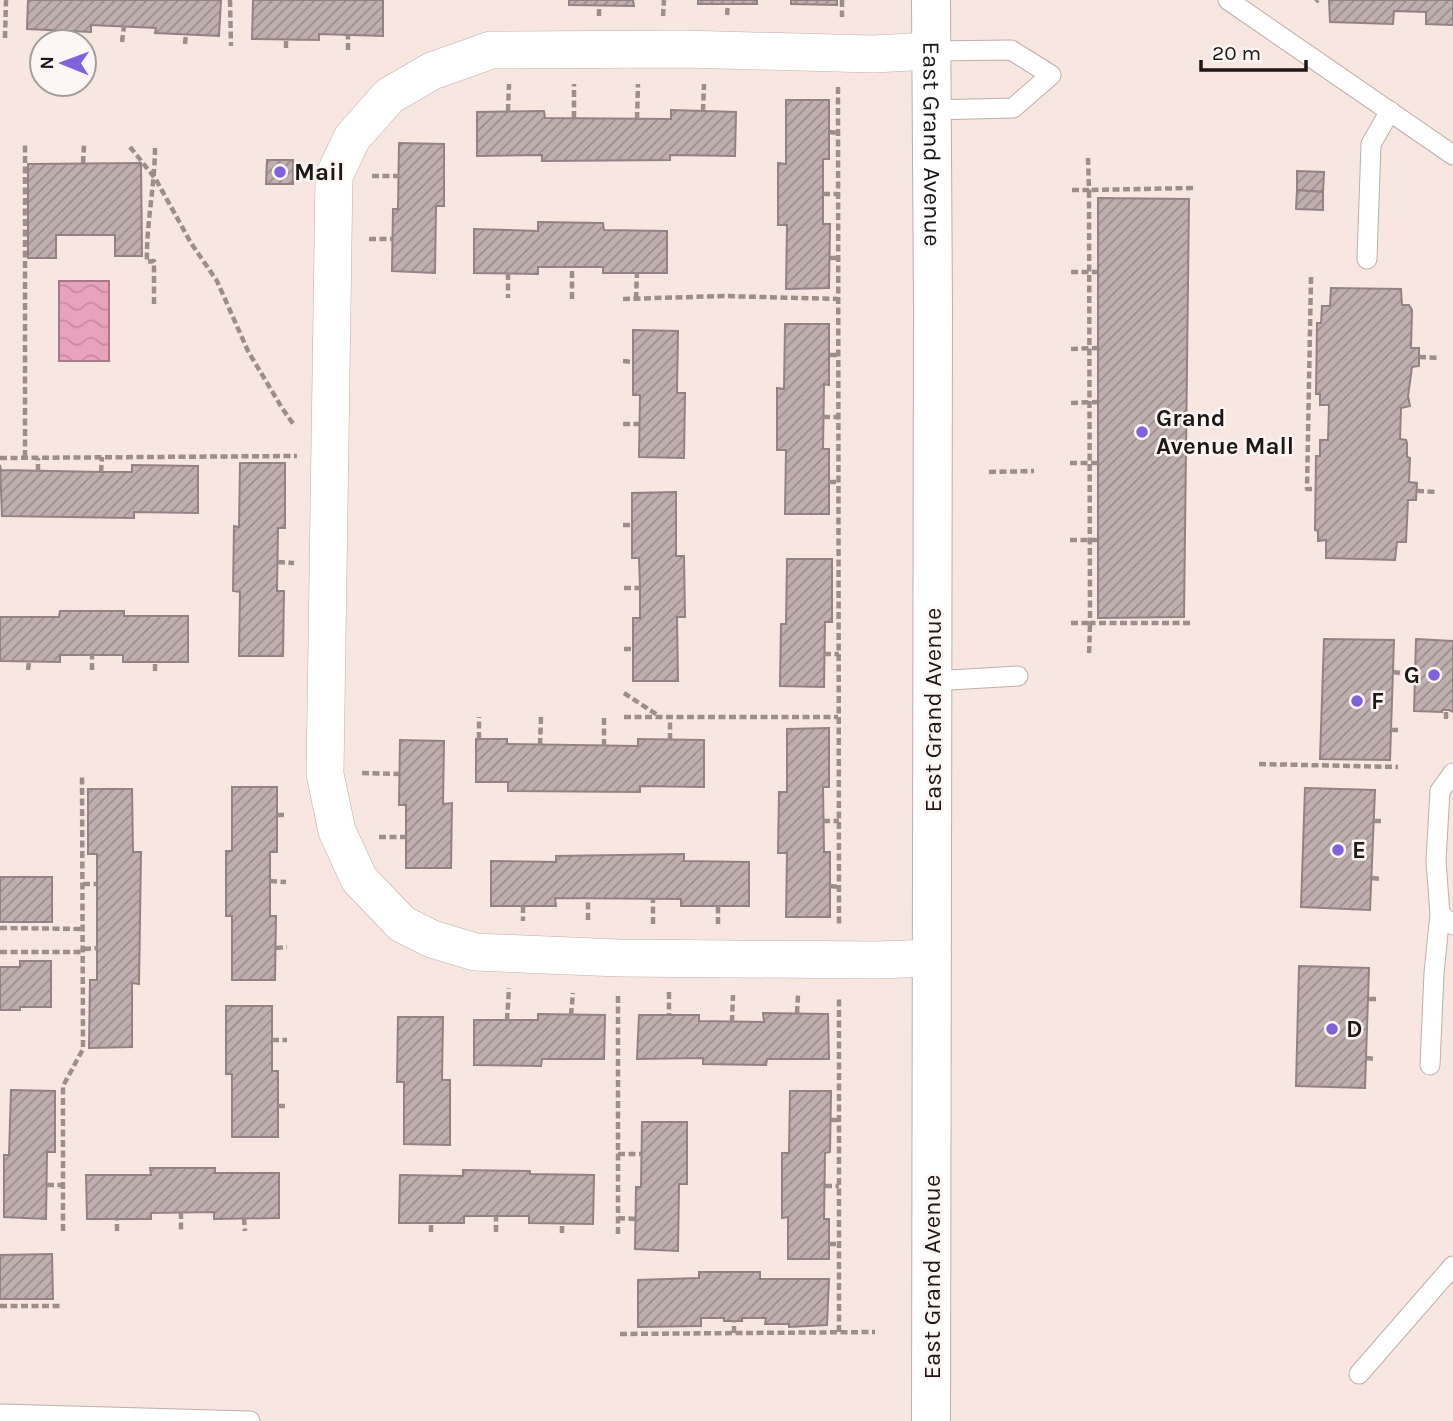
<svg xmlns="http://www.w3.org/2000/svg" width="1453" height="1421" font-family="Karla,sans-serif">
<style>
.water{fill:url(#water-waves);stroke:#aa788a;stroke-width:2}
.building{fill:url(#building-hatch);stroke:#938283;stroke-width:2}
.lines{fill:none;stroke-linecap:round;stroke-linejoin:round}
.service-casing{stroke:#bfaea9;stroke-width:21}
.minor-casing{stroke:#bfaea9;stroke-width:38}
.tertiary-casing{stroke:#bfaea9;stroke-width:40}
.path{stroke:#9c8f8b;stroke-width:4.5;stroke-dasharray:7 3.5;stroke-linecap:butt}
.service{stroke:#fff;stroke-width:19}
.minor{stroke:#fff;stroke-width:37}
.tertiary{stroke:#fff;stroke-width:38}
.poi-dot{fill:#7f61dc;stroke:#fdf6f4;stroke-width:2.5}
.labels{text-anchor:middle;stroke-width:5;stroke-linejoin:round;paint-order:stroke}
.street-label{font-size:24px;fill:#1d1715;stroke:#fdf6f4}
.poi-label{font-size:24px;font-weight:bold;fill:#1d1715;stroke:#fdf6f4;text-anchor:start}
</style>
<defs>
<pattern id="water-waves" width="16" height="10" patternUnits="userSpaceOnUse" patternTransform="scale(1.75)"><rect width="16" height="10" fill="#e7a2bc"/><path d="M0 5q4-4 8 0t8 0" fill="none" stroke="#c68ba1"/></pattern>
<pattern id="building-hatch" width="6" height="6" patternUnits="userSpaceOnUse" patternTransform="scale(1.75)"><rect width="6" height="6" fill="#c0afaf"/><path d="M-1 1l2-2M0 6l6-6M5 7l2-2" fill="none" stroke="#9b8d8d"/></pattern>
</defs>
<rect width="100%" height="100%" fill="#f8e6e1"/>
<!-- water -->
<rect class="water" x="59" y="281" width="50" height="80"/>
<!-- building -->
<g class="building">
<polygon points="28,0 221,0 219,36 155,33 156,28 91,25 91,32 27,29"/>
<polygon points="253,0 383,0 383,36 319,34 319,40 252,39"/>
<polygon points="569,0 633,0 634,6 569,5"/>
<rect x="698" y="0" width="59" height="4"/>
<polygon points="791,0 837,0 837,5 791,4"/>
<polygon points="1329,0 1453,0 1453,25 1426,24 1426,12 1394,11 1393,24 1330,22"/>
<polygon points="786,100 829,100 829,159 823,159 823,224 830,224 829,288 786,289 787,225 778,225 778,163 786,164"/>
<polygon points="671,110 736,112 735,156 670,155 670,160 542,161 542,155 477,156 477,112 544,111 545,118 671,119"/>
<polygon points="399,143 444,144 444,206 436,206 435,273 392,271 393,209 398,209"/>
<polygon points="267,160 293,160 293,184 266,184"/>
<polygon points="141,163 142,256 115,256 115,235 56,235 56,258 28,258 28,164"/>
<polygon points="1297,171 1324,172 1323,192 1297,190"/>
<polygon points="1297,190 1323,192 1323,210 1296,209"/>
<polygon points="1098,198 1189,199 1184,617 1098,618"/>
<polygon points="538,222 603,223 604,230 667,231 667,273 603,273 603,267 538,267 538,274 474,273 474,229 538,231"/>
<polygon points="1331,288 1401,289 1402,305 1409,305 1412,310 1411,348 1419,348 1419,366 1412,367 1408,396 1410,406 1401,408 1400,439 1406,440 1407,443 1407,457 1410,458 1409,482 1417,483 1416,500 1408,500 1406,542 1397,542 1395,560 1326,558 1326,540 1318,541 1318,531 1315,530 1316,456 1320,456 1320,440 1328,440 1329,405 1320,405 1320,394 1316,394 1317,323 1321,323 1322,306 1330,306"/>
<polygon points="785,324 829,324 829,385 824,384 823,449 829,449 829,514 785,514 786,450 777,450 777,388 784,389"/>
<polygon points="633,330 678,331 677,393 685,393 684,458 639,457 640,395 633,395"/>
<polygon points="240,463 285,463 285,528 278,528 277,591 284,591 283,656 239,656 240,592 233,591 234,526 239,527"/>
<polygon points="0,465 1,470 101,472 132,472 132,465 198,466 198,513 134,512 134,518 2,516"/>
<polygon points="676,492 676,556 684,556 685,617 677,617 678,681 633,681 633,618 640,618 640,588 639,558 632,558 632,493"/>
<polygon points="787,559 832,559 832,622 825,622 824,687 780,686 781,624 786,624"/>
<polygon points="60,611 124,611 124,616 188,616 188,662 123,662 123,655 60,655 60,662 0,661 0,617 59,617"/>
<polygon points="1324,639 1394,640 1390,760 1320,759"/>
<polygon points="1416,639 1453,641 1453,712 1449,710 1442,710 1442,712 1414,711"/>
<polygon points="829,728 829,787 823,787 824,852 830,852 830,917 786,917 787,853 778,853 779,792 787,792 787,729"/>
<polygon points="476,739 507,739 507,744 638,746 638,739 704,740 704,787 640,786 640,792 508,791 508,782 476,782"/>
<polygon points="400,740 444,741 443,804 452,803 451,868 406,868 406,805 399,805"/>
<polygon points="232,787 277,787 277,852 270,852 270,916 276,916 275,980 232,980 232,916 226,916 226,851 232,851"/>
<polygon points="1305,788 1375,790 1370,910 1301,907"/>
<polygon points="88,789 132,789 133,852 141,852 139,984 132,983 132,1047 89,1048 90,980 97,980 97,854 88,854"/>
<polygon points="684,854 684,861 749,862 749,906 681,906 681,899 555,898 556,906 491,906 491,861 556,862 556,856"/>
<rect x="0" y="877" width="52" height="45"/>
<polygon points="20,961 51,961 51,1007 20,1007 20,1010 0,1010 0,967 20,967"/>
<polygon points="1299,966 1369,968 1365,1088 1296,1086"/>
<polygon points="226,1006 272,1006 272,1071 278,1071 278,1137 232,1137 232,1074 226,1074"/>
<polygon points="763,1013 828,1014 829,1059 767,1059 766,1065 703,1064 703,1058 637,1059 639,1015 699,1015 699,1021 764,1022"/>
<polygon points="538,1014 605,1015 604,1059 542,1059 541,1066 474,1065 474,1020 538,1020"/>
<polygon points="398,1017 443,1017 442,1080 450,1080 450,1145 404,1144 404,1082 397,1082"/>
<polygon points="11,1090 55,1091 55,1152 47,1152 46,1219 4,1217 4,1155 9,1155"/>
<polygon points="790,1091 831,1091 830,1152 825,1153 824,1219 829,1219 829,1259 788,1259 788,1217 782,1218 782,1153 789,1153"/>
<polygon points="642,1122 687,1122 687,1184 679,1184 678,1251 635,1249 636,1187 641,1187"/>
<polygon points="150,1168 215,1168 215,1173 279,1173 279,1218 214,1219 214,1212 151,1213 151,1219 87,1219 86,1175 151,1175"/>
<polygon points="463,1170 530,1171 530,1174 594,1175 593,1224 529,1223 529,1216 464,1216 464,1223 399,1223 400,1175 463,1176"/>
<polygon points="52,1254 53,1299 0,1299 0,1255"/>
<polygon points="699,1272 760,1272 760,1279 829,1279 827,1325 789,1327 789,1324 765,1324 766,1318 742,1318 742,1321 724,1321 724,1318 701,1318 701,1326 638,1327 638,1280 699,1278"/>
</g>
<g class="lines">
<defs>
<g id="service">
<polyline points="1228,0 1453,155"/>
<polyline points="931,51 1011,50 1051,75 1013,108 932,110"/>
<polyline points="1367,259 1371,144 1390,111"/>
<polyline points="933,681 1018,676"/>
<polyline points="1453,773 1440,791 1436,861 1440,914 1453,925"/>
<polyline points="1430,1065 1434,973 1440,914"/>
<polyline points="1359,1374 1453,1266"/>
<polyline points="0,1414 250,1421"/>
</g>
<polyline id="minor" points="931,51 873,54 683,49 491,50 432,71 389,96 352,138 334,176 325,774 337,831 359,879 402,924 432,939 475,952 619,958 875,960 932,958"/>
<g id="tertiary">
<path id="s1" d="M931,0l2,309 -2,1112"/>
</g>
</defs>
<!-- service casing -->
<use href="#service" class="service-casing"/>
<!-- minor casing -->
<use href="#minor" class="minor-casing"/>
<!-- tertiary casing -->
<use href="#tertiary" class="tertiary-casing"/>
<!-- path -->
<g class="path">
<polyline points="230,0 231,46"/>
<polyline points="842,0 842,17"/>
<polyline points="1316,2 1318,0"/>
<polyline points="727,15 728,4"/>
<polyline points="599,16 599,5"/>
<polyline points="663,16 664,0"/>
<polyline points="5,38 6,0"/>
<polyline points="57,39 57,30"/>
<polyline points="122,42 124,26"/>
<polyline points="185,44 186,34"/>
<polyline points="286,48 286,40"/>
<polyline points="348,50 348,35"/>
<polyline points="838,87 839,925"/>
<polyline points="508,111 509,84"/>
<polyline points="703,111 704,84"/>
<polyline points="574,118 574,84"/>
<polyline points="637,119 638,84"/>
<polyline points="829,132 838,133"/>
<polyline points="130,147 155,178 191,243 217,281 248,351 282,408 294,425"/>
<polyline points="83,163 84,145"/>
<polyline points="372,176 399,176"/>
<polyline points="1072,190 1089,190 1088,158"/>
<polyline points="823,194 838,194"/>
<polyline points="369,239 392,239"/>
<polyline points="830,258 838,258"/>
<polyline points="1071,272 1097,272"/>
<polyline points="508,273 508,298"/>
<polyline points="1311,277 1307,489 1316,489"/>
<polyline points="572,299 572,267"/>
<polyline points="623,299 724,296 838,299"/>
<polyline points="636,299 637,273"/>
<path d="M154,304v-43l-7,1c-1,-38 8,-76 8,-115"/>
<polyline points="1071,349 1097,348"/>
<polyline points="830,355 838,355"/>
<polyline points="1419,357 1440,358"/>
<polyline points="623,361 633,362"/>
<polyline points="1071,403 1097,402"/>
<polyline points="823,417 838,417"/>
<polyline points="623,424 639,424"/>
<polyline points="25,457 25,144"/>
<polyline points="0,458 297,456"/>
<polyline points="1070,463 1098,463"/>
<polyline points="38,471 38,458"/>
<polyline points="101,472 102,457"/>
<polyline points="989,472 1034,471"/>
<polyline points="829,482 838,482"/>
<polyline points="1417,491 1437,492"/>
<polyline points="623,525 632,525"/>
<polyline points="1070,540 1097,540"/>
<polyline points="278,562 294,563"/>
<polyline points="624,588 640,588"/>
<polyline points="1071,623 1090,623 1089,655"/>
<polyline points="1190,623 1090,623 1089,190 1194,188"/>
<polyline points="624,649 633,649"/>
<polyline points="824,654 839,654"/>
<polyline points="28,670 29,662"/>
<polyline points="92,670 92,655"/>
<polyline points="155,671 155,662"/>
<polyline points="1393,672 1400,673"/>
<polyline points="624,693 659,716"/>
<polyline points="624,717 838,717"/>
<polyline points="1446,719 1446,710"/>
<polyline points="1391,730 1399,730"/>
<polyline points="479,739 479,717"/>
<polyline points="670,740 670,716"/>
<polyline points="540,745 541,717"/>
<polyline points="604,746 604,717"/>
<polyline points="1259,764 1398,767"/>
<polyline points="362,773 399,774"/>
<polyline points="277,815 286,815"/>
<polyline points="823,821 839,821"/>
<polyline points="1374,821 1383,821"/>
<polyline points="379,837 406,837"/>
<polyline points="1372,878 1382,879"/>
<polyline points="270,881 286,882"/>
<polyline points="83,884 96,884"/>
<polyline points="830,886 839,887"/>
<polyline points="523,906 523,921"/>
<polyline points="588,920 588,898"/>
<polyline points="653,924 653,899"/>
<polyline points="718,924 718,906"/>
<polyline points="0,928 84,929"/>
<polyline points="276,948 287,947"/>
<polyline points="84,949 97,948"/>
<polyline points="0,952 84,952"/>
<polyline points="669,992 669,1014"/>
<polyline points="1369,999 1378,999"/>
<polyline points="797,1013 798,995"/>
<polyline points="571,1015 573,993"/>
<polyline points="507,1020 509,988"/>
<polyline points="732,1022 733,995"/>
<polyline points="272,1040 287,1040"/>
<polyline points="1366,1058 1376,1059"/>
<polyline points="278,1106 287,1106"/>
<polyline points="831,1120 839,1120"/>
<polyline points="618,1154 641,1154"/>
<polyline points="47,1185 63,1185"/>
<polyline points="825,1186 839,1186"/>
<polyline points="181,1212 181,1231"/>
<polyline points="244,1218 245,1231"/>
<polyline points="618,1218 636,1219"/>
<polyline points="63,1231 63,1086 83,1049 82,774"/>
<polyline points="117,1231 117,1219"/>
<polyline points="431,1232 431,1223"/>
<polyline points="496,1232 496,1216"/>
<polyline points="562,1233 562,1224"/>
<polyline points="618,1234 618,993"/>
<polyline points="829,1244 839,1244"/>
<polyline points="0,1306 63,1306"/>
<polyline points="839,1332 839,996"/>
<polyline points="734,1333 734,1320"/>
<polyline points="620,1334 875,1332"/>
</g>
<!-- service -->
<use href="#service" class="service"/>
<!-- minor -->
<use href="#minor" class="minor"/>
<!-- tertiary -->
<use href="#tertiary" class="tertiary"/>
</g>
<!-- markers -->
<g class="poi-dot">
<circle cx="280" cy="172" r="7"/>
<circle cx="1142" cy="432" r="7"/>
<circle cx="1434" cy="675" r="7"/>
<circle cx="1357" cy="701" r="7"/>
<circle cx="1338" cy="850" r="7"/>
<circle cx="1332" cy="1029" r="7"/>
</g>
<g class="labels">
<!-- street labels -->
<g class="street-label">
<text dy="8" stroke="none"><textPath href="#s1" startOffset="144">East Grand Avenue</textPath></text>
<text transform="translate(933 710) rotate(-90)" y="8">East Grand Avenue</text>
<text transform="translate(932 1277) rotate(-90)" y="8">East Grand Avenue</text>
</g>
<!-- poi labels -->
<g class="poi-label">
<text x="294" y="180">Mail</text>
<text x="1156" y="426">Grand<tspan x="1156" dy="28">Avenue Mall</tspan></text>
<text x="1420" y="683" text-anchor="end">G</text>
<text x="1371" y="709">F</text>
<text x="1352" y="858">E</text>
<text x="1346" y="1037">D</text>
</g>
</g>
<!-- north arrow -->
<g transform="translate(63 63) rotate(271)"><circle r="33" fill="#fdf6f4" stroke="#a39d9b" stroke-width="2"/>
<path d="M0-5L12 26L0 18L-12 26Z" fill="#7f61dc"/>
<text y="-10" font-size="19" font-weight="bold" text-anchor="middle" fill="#1d1715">N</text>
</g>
<!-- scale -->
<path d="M1201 60v10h105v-10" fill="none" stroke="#1d1715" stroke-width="3.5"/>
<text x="1212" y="60" font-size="21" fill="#1d1715" stroke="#fdf6f4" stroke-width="5" paint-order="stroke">20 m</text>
</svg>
